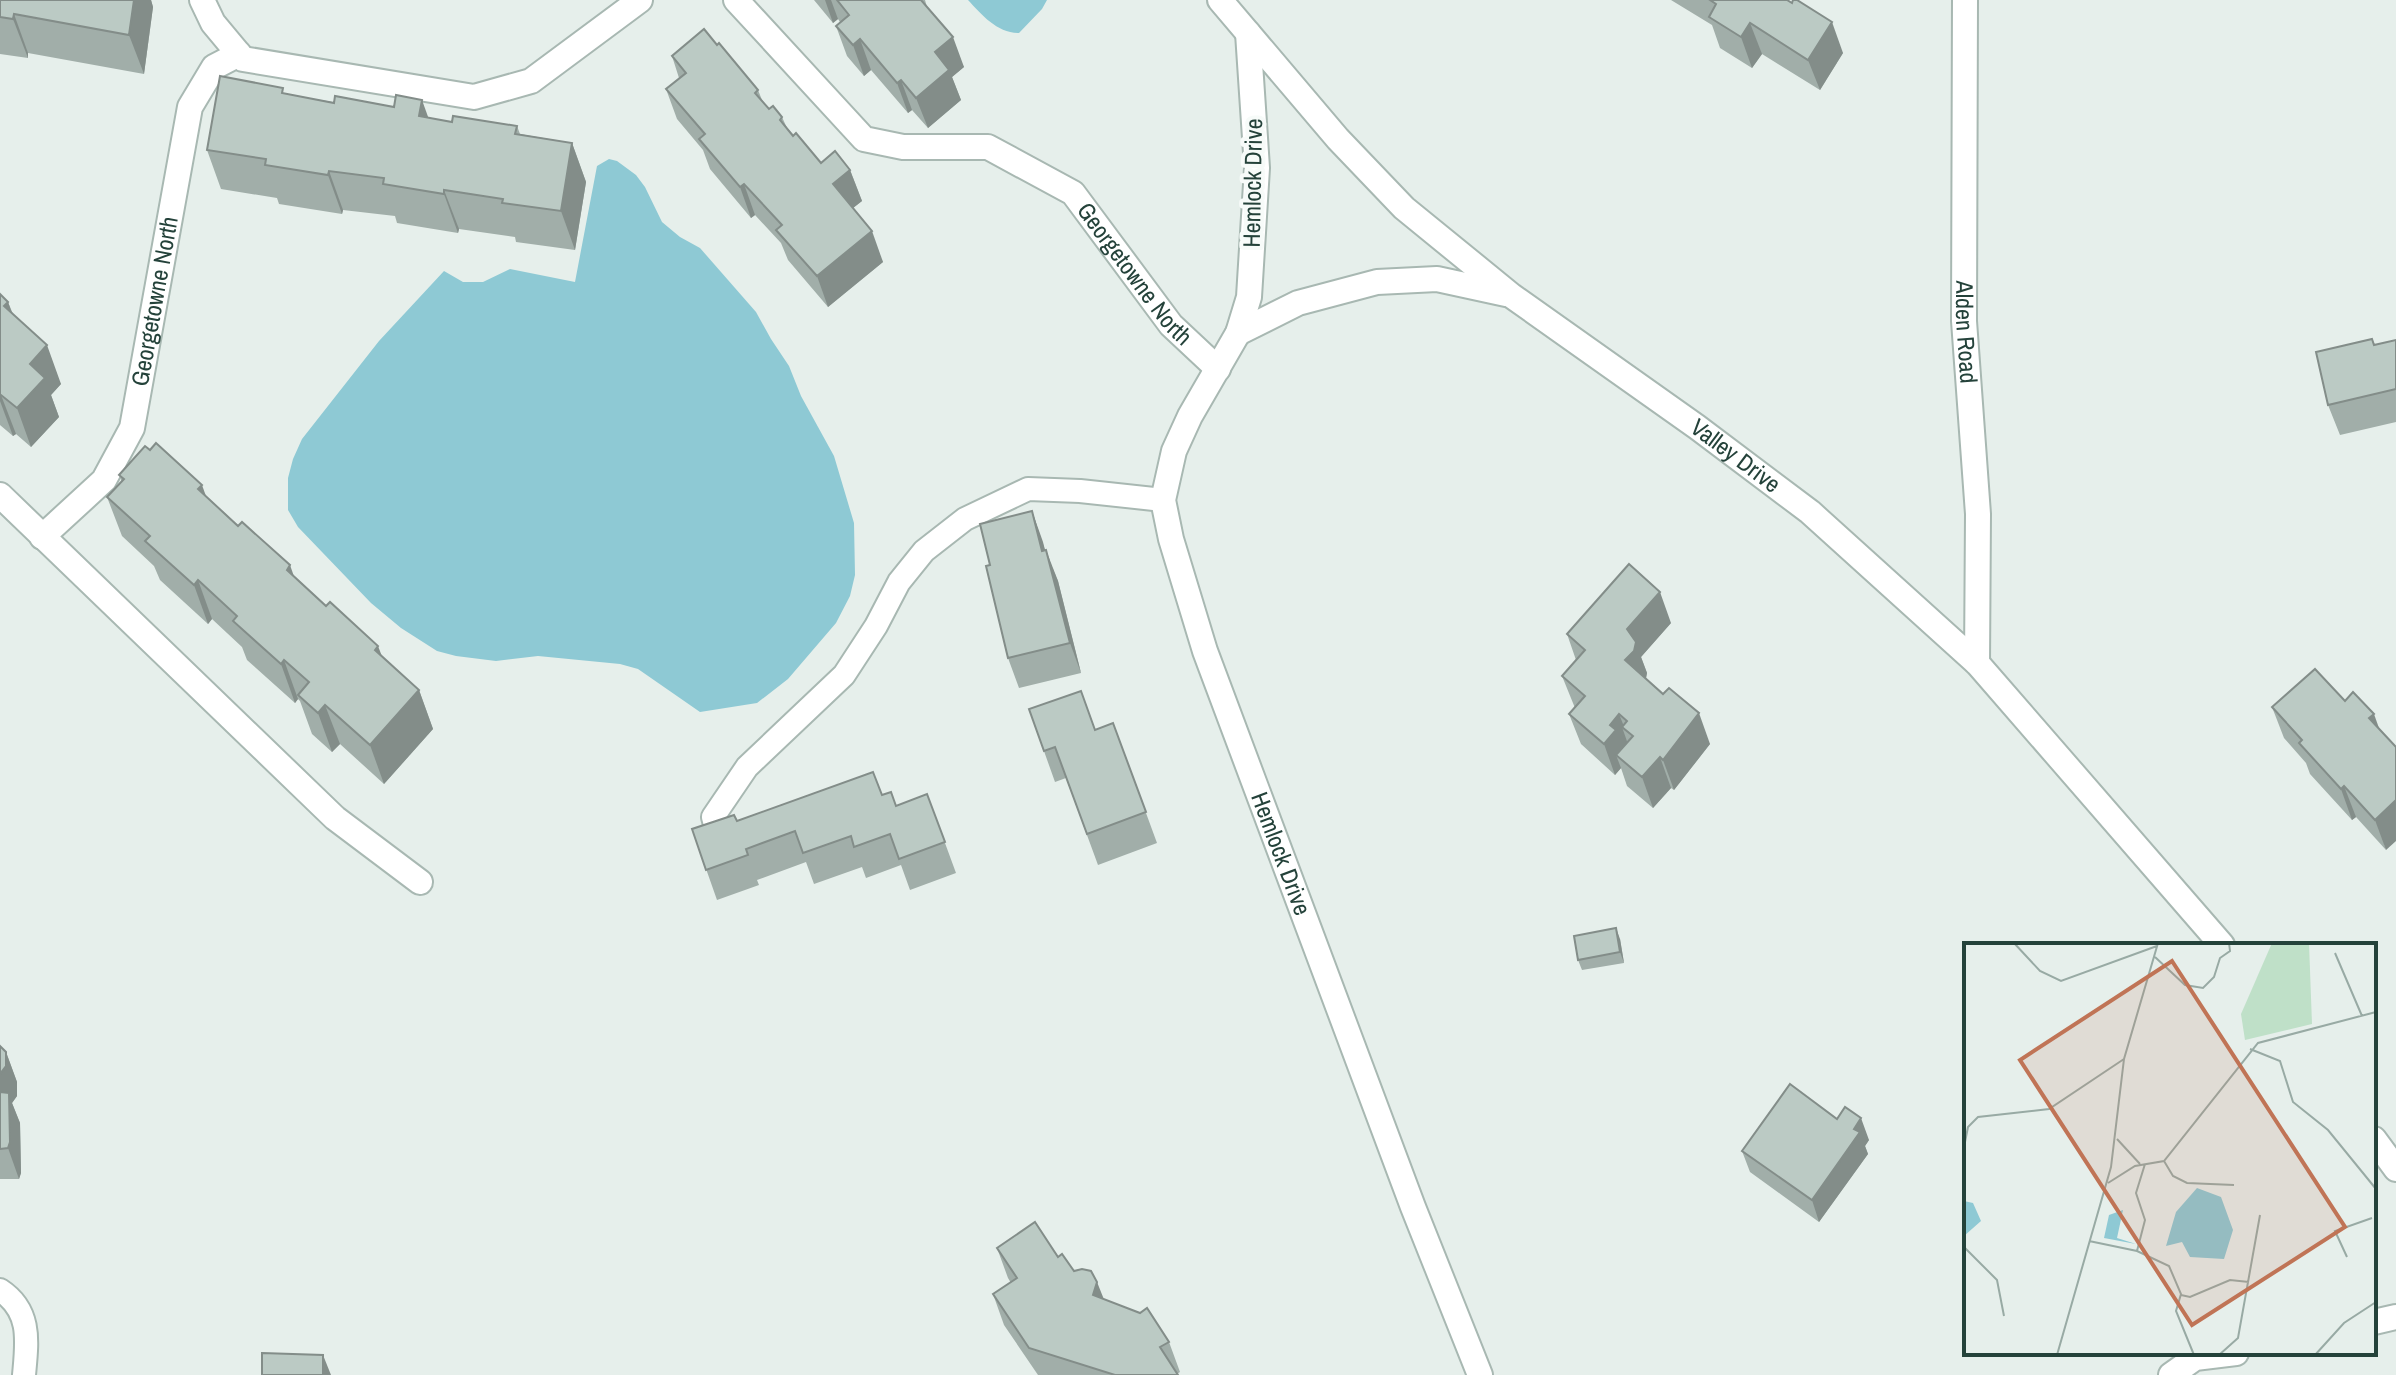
<svg xmlns="http://www.w3.org/2000/svg" width="2396" height="1375" font-family="'Archivo Narrow',sans-serif">
<style>
.water{fill:#8ec9d4}
.lines{fill:none;stroke-linecap:round;stroke-linejoin:round}
.service-casing{stroke:#a8b8b2;stroke-width:26}
.minor-casing{stroke:#a8b8b2;stroke-width:28}
.service{stroke:#fff;stroke-width:22}
.minor{stroke:#fff;stroke-width:24}
.wall{fill:#a1aea9}
.shaded-wall{fill:#838d89}
.building{fill:#bbcac4;stroke:#838d89;stroke-width:2}
.labels{text-anchor:middle;stroke-width:8;stroke-linejoin:round;paint-order:stroke}
.street-label{font-size:24px;fill:#24423a;stroke:#f7fbf9}
.inset-road{fill:none;stroke:#98aaa4;stroke-width:2}
.view{fill:#c07456;fill-opacity:0.15;stroke:#c07456;stroke-width:4}
.inset-edge{fill:none;stroke:#24423a;stroke-width:4}
</style>
<rect width="100%" height="100%" fill="#e6efeb"/>
<!-- water -->
<g class="water">
<path d="M968,0h79l-5,9 -23,24c-22,0 -37,-18 -51,-33z"/>
<polygon points="609,159 617,161 636,175 645,187 662,222 680,237 700,248 756,312 771,339 789,366 801,396 834,456 854,523 855,575 850,596 836,623 788,679 757,703 700,712 638,669 620,664 538,656 496,661 456,656 437,651 401,628 371,603 298,527 288,510 288,478 293,459 302,439 379,341 444,271 463,282 483,282 510,269 575,282 597,166"/>
</g>
<g class="lines">
<defs>
<g id="service">
<polyline points="721,846 713,817 747,767 844,675 876,626 899,582 924,551 965,519 1028,489 1080,491 1163,500"/>
<path d="M0,1290c32,21 27,52 24,85"/>
</g>
<g id="minor">
<polyline points="202,0 213,23 243,59 474,97 531,81 640,0"/>
<path id="s1" d="M736,0l128,139 39,8h85l85,46 98,132 47,44"/>
<path id="s2" d="M1220,0l118,139 66,69 108,88 185,131 113,85 167,151 245,282"/>
<path id="s3" d="M1965,0l-1,321 14,193 -1,149"/>
<path id="s4" d="M1248,33l9,135 -8,129 -11,36 -48,83 -16,35 -11,49 8,39 34,112 208,556 67,168"/>
<polyline points="1238,333 1298,303 1377,282 1437,279 1506,294"/>
<polyline points="0,495 335,818 420,882"/>
<path id="s5" d="M42,537l62,-57 28,-52 58,-321 24,-40 25,-13"/>
<polyline points="2374,1139 2396,1169"/>
<polyline points="2374,1322 2396,1317"/>
<polyline points="2171,1375 2195,1358 2236,1353"/>
</g>
</defs>
<!-- service casing -->
<use href="#service" class="service-casing"/>
<!-- minor casing -->
<use href="#minor" class="minor-casing"/>
<!-- service -->
<use href="#service" class="service"/>
<!-- minor -->
<use href="#minor" class="minor"/>
</g>
<!-- wall -->
<g class="wall">
<polygon points="0,0 151,0 153,7 144,74 28,53 28,58 0,54"/>
<polygon points="814,0 925,0 927,7 964,67 952,77 961,100 928,128 912,110 908,113 871,70 864,76 847,56 836,26 840,22 838,19 833,23"/>
<polygon points="1671,0 1787,0 1843,53 1820,90 1762,54 1752,68 1720,48 1712,25"/>
<polygon points="672,56 758,90 762,100 769,109 782,117 787,128 821,163 850,170 862,201 853,208 883,262 828,307 788,260 781,243 755,215 751,218 710,169 703,150 677,119 666,89 679,78"/>
<polygon points="285,94 452,122 517,126 520,134 572,143 586,182 575,250 516,242 515,237 459,229 458,233 397,223 395,216 343,210 342,214 279,204 277,198 221,189 207,150"/>
<polygon points="0,294 8,302 13,314 61,384 51,395 59,417 31,447 16,434 13,436 0,425"/>
<polygon points="2372,339 2375,345 2396,340 2396,422 2340,435 2328,405"/>
<polygon points="119,475 206,496 419,690 433,729 384,784 340,744 332,752 312,734 300,701 298,699 295,703 247,660 242,647 212,619 208,624 160,580 154,566 122,536 107,497 122,482"/>
<polygon points="1032,511 1045,550 1058,581 1081,673 1019,688 1008,658 990,565"/>
<polygon points="1671,623 1641,657 1647,673 1646,679 1710,744 1674,790 1671,788 1653,808 1627,786 1621,768 1615,775 1581,744 1569,714 1575,708 1562,676 1576,660 1567,634"/>
<polygon points="2345,701 2386,850 2356,817 2352,820 2310,774 2306,763 2284,738 2272,707"/>
<polygon points="1029,709 1095,730 1113,723 1157,843 1098,865 1066,778 1055,782"/>
<polygon points="927,794 956,873 910,890 901,865 866,878 862,867 814,884 806,862 757,880 759,885 717,900 692,829 882,795 896,806"/>
<polygon points="1620,939 1624,963 1582,970 1578,960"/>
<polygon points="0,1046 6,1052 17,1082 17,1096 12,1103 20,1123 21,1173 19,1179 0,1179"/>
<polygon points="1837,1119 1869,1140 1865,1146 1868,1154 1819,1222 1750,1172 1742,1151"/>
<polygon points="997,1248 1058,1257 1104,1299 1169,1342 1180,1372 1177,1374 1178,1375 1038,1375 1004,1325 993,1294 1011,1283 1008,1278"/>
</g>
<!-- shaded-wall -->
<g class="shaded-wall">
<polygon points="134,0 151,0 153,7 144,74 129,35"/>
<polygon points="825,0 831,0 838,19 833,23"/>
<polygon points="14,14 28,53 28,58 13,19"/>
<polygon points="1832,22 1843,53 1820,90 1808,60"/>
<polygon points="1750,23 1762,54 1752,68 1741,37"/>
<polygon points="953,37 964,67 952,77 961,100 928,128 916,98 935,52"/>
<polygon points="860,39 871,70 864,76 853,45"/>
<polygon points="901,80 912,110 908,113 897,83"/>
<polygon points="422,100 436,139 419,116"/>
<polygon points="572,143 586,182 575,250 561,211"/>
<polygon points="850,170 862,201 844,215 833,184"/>
<polygon points="329,171 343,210 342,214 328,175"/>
<polygon points="744,184 755,215 751,218 740,187"/>
<polygon points="444,190 459,229 458,233 444,194"/>
<polygon points="872,231 883,262 828,307 817,276"/>
<polygon points="8,302 22,341 4,306"/>
<polygon points="47,345 61,384 51,395 59,417 31,447 17,408 30,364"/>
<polygon points="1,395 16,434 13,436 0,401 0,396"/>
<polygon points="202,485 216,524 198,489"/>
<polygon points="1032,511 1043,542 1053,582 1042,551"/>
<polygon points="1046,550 1058,581 1081,673 1070,643"/>
<polygon points="290,565 304,605 287,570"/>
<polygon points="198,580 212,619 208,624 194,585"/>
<polygon points="1660,592 1671,623 1641,657 1647,673 1645,682 1625,660 1627,629"/>
<polygon points="378,646 393,685 375,650"/>
<polygon points="284,660 298,699 295,703 281,664"/>
<polygon points="419,690 433,729 384,784 370,745"/>
<polygon points="325,705 340,744 332,752 318,713"/>
<polygon points="1699,713 1710,744 1674,790 1663,760"/>
<polygon points="1619,714 1625,729 1622,727 1629,747 1616,755 1621,768 1615,775 1604,744 1610,725"/>
<polygon points="2374,714 2385,745 2369,718"/>
<polygon points="1660,757 1671,788 1653,808 1642,777"/>
<polygon points="2344,786 2356,817 2352,820 2341,789"/>
<polygon points="2396,800 2396,841 2386,850 2375,820"/>
<polygon points="1616,928 1620,939 1624,963 1620,952"/>
<polygon points="6,1052 17,1082 17,1096 12,1103 20,1123 21,1173 19,1179 8,1148 0,1094 0,1074"/>
<polygon points="1861,1118 1869,1140 1865,1146 1868,1154 1819,1222 1812,1200 1854,1129"/>
<polygon points="1097,1282 1109,1312 1093,1295"/>
<polygon points="323,1355 331,1375 323,1375"/>
</g>
<!-- building -->
<g class="building">
<polygon points="0,0 134,0 129,35 14,14 13,19 0,17"/>
<polygon points="837,0 921,0 953,37 935,52 949,70 916,98 901,80 897,83 860,39 853,45 836,26 849,15"/>
<polygon points="1710,0 1787,0 1792,3 1793,0 1797,0 1832,22 1808,60 1750,23 1741,37 1709,17 1716,4"/>
<polygon points="704,29 717,45 719,43 758,90 755,93 769,109 773,106 782,117 780,120 793,136 796,133 821,163 835,151 850,170 833,184 872,231 817,276 776,230 782,225 744,184 740,187 699,139 705,134 666,89 686,73 672,56"/>
<polygon points="220,76 283,88 282,93 334,103 335,96 394,107 396,95 422,100 419,116 452,122 453,116 517,126 515,134 572,143 561,211 502,203 503,199 444,190 444,194 383,184 384,178 329,171 328,175 265,165 266,159 207,150"/>
<polygon points="0,294 8,302 4,306 47,345 30,364 45,378 17,408 1,395 0,396"/>
<polygon points="2372,339 2374,345 2396,340 2396,389 2328,405 2316,352"/>
<polygon points="156,443 202,485 198,489 238,526 242,522 290,565 287,570 326,606 330,602 378,646 375,650 419,690 370,745 325,705 318,713 298,695 309,682 284,660 281,664 233,621 237,616 198,580 194,585 145,541 150,536 107,497 124,479 119,475 145,446 150,450"/>
<polygon points="1032,511 1042,551 1046,550 1070,643 1008,658 986,566 990,565 980,524"/>
<polygon points="1629,564 1660,592 1627,629 1636,642 1634,651 1625,660 1663,694 1669,688 1699,713 1663,760 1660,757 1642,777 1616,755 1633,736 1622,727 1627,721 1619,714 1610,725 1616,730 1604,744 1569,714 1585,696 1562,676 1585,650 1567,634"/>
<polygon points="2315,669 2345,701 2353,692 2374,714 2369,718 2396,747 2396,800 2375,820 2344,786 2341,789 2299,743 2302,740 2272,707"/>
<polygon points="1081,691 1095,730 1113,723 1146,812 1087,834 1055,747 1044,751 1029,709"/>
<polygon points="873,772 882,795 891,792 896,806 927,794 945,842 899,859 890,834 854,847 851,836 803,853 795,831 746,849 748,855 706,870 692,829 734,815 737,821"/>
<polygon points="1616,928 1620,952 1578,960 1574,936"/>
<polygon points="0,1046 6,1052 6,1066 0,1074 0,1082"/>
<polygon points="1790,1084 1837,1119 1845,1107 1861,1118 1854,1129 1860,1132 1812,1200 1742,1151"/>
<polygon points="0,1092 9,1093 10,1142 8,1148 0,1149"/>
<polygon points="1035,1222 1058,1257 1062,1254 1074,1271 1082,1269 1091,1271 1097,1282 1093,1295 1140,1313 1147,1308 1169,1342 1160,1347 1178,1375 1115,1375 1029,1348 993,1294 1017,1278 997,1248"/>
<polygon points="262,1353 323,1355 323,1375 262,1375"/>
</g>
<g class="labels">
<!-- street labels -->
<g class="street-label">
<text transform="translate(1253 183) rotate(-89)" y="8">Hemlock Drive</text>
<text dy="8" stroke="none"><textPath href="#s1" startOffset="512">Georgetowne North</textPath></text>
<text dy="8" stroke="none"><textPath href="#s5" startOffset="272">Georgetowne North</textPath></text>
<text dy="8" stroke="none"><textPath href="#s3" startOffset="332">Alden Road</textPath></text>
<text dy="8" stroke="none"><textPath href="#s2" startOffset="692">Valley Drive</textPath></text>
<text dy="8" stroke="none"><textPath href="#s4" startOffset="860">Hemlock Drive</textPath></text>
</g>
</g>
<!-- overview -->
<g transform="translate(1964 943)">
<rect width="412" height="412" fill="#e6efeb"/>
<path d="M308,0h37l3,81 -67,16 -4,-26z" fill="#bfe0c8"/>
<path d="M233,245l24,9 12,33 -9,29 -34,-2 -8,-15 -16,4 10,-34zM0,258l9,2 8,18 -17,15zM159,267l-6,28 19,6 -32,-6 5,-23z" fill="#8ec9d4"/>
<path class="inset-road" d="M50,0l26,28 21,10 96,-35M371,10l27,63M191,14l30,28 18,3 11,-11 6,-19 10,-7 -1,-8M286,106l30,12 13,41 35,28 48,59M153,196l23,25M0,204l4,-20 10,-10 71,-8 75,-50M200,218l9,15 14,7 47,2M144,240l27,-17 29,-5 94,-118 118,-31M125,298l48,10 32,15 12,28 -5,17 18,44M0,304l33,33 7,36M173,308l8,-31 -9,-27 9,-29M383,314l-12,-26 37,-13M217,352l9,2 40,-17 19,2M93,412l54,-188 13,-108 34,-116M255,412l19,-17 22,-123M351,412l29,-32 32,-21"/>
<path class="view" d="M208,18l173,266 -153,98 -172,-265z"/>
<rect width="412" height="412" class="inset-edge"/>
</g>
</svg>
